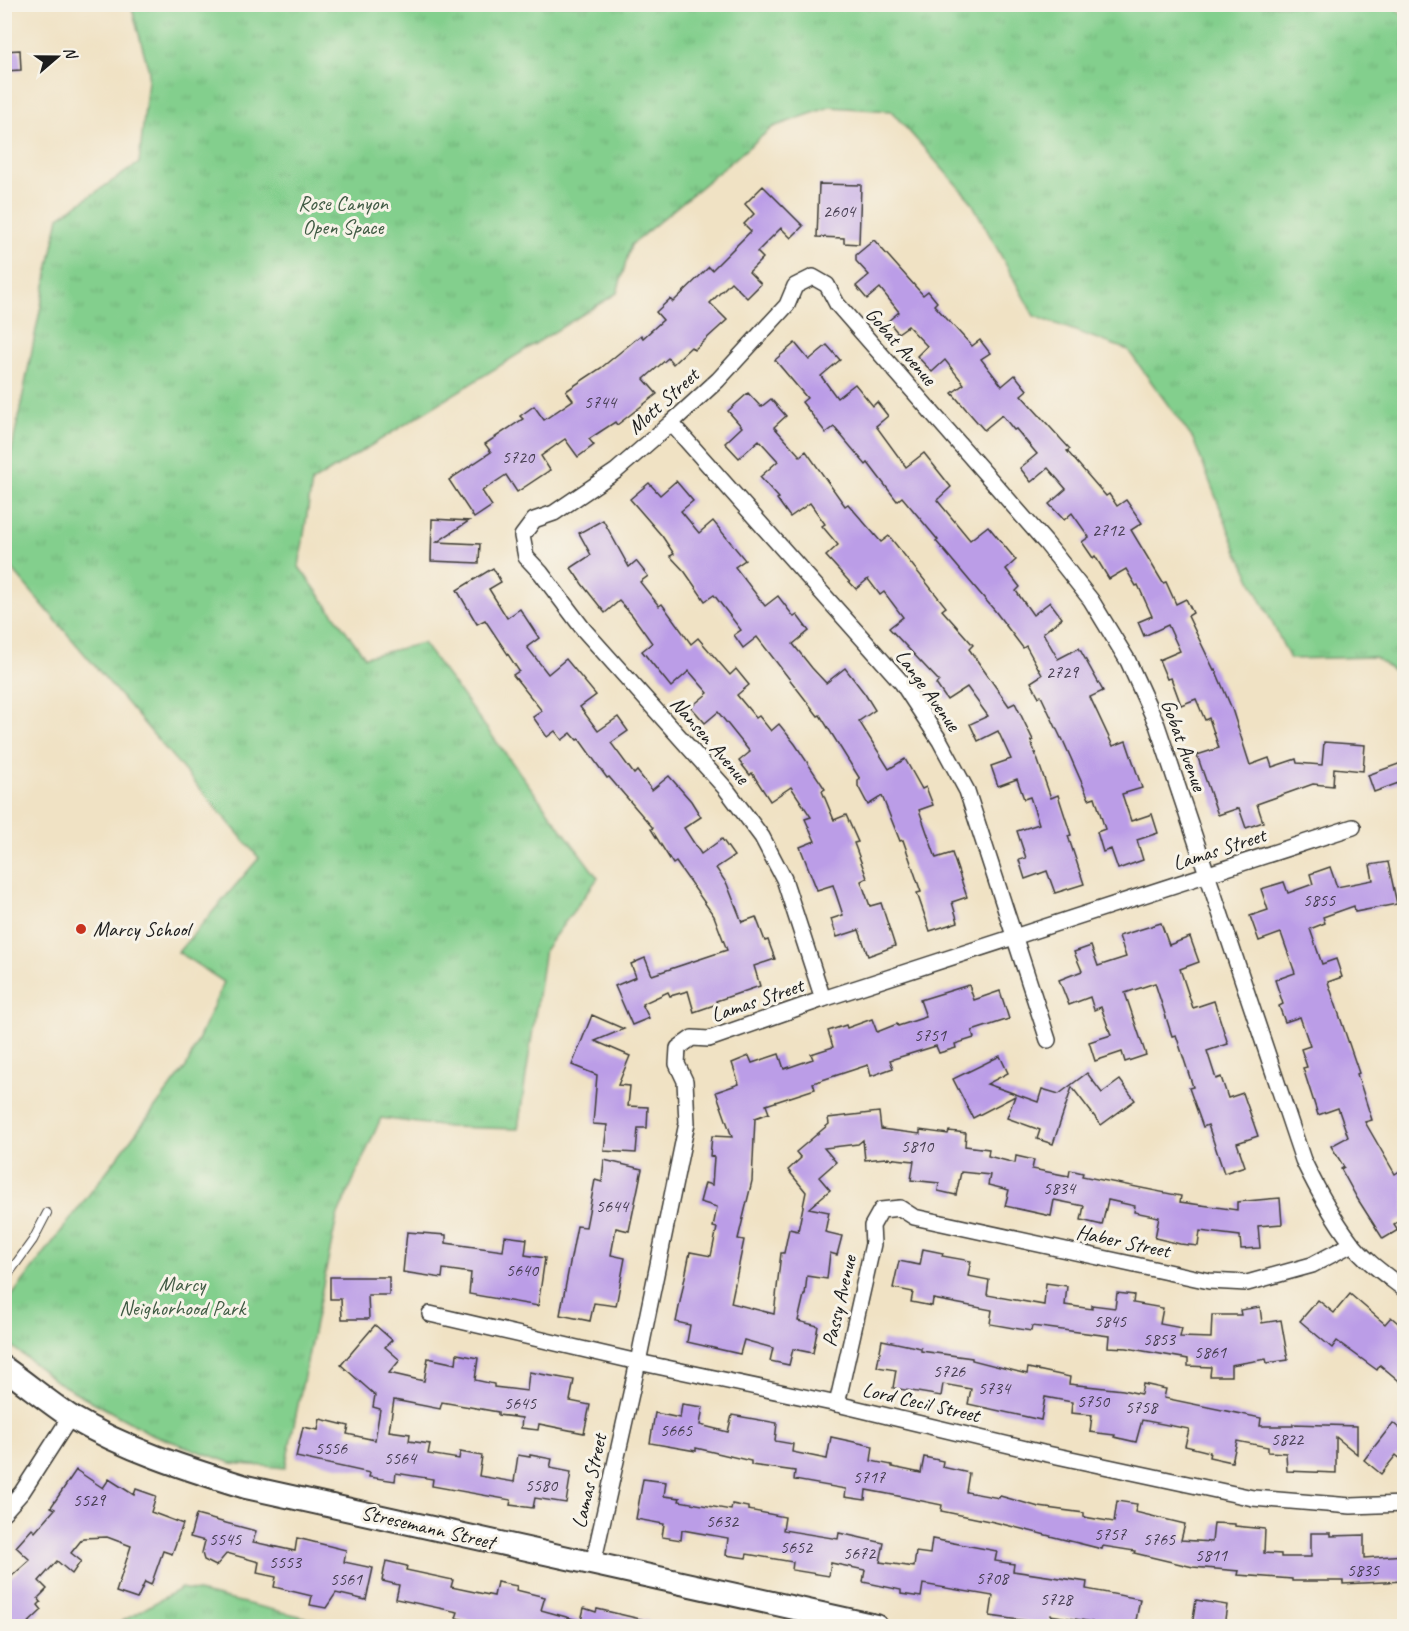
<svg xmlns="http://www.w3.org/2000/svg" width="1409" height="1631" font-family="Caveat,sans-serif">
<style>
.grass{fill:url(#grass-tufts);stroke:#507654;stroke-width:1.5}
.building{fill:#bb9de7}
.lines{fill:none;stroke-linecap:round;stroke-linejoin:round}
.lane-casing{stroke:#3c3a35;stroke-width:10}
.street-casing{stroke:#3c3a35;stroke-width:18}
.secondary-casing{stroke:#3c3a35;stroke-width:26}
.lane{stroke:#fff;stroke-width:8}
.street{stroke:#fff;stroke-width:15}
.secondary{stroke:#fff;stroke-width:22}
.poi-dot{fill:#c8321e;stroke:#f7f3e8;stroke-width:2}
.labels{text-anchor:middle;stroke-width:6;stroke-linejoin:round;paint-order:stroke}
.number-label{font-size:18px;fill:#443c4f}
.park-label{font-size:21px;fill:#405b44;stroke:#f7f3e8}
.street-label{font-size:21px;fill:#1c1c1c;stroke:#f7f3e8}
.poi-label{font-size:21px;fill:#1c1c1c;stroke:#f7f3e8;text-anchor:start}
</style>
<defs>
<pattern id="grass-tufts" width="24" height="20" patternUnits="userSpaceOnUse" patternTransform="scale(1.5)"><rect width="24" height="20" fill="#83cf8d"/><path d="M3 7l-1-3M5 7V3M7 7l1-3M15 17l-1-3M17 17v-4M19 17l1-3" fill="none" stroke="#71b179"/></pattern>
</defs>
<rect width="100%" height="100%" fill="#f7f3e8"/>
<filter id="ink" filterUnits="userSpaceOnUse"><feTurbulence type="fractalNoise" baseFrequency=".0167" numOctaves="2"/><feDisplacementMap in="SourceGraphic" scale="12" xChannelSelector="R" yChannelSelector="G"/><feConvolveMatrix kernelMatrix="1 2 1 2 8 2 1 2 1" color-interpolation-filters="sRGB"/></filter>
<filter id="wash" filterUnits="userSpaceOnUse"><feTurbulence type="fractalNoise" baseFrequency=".008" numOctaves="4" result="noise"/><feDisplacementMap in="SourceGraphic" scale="24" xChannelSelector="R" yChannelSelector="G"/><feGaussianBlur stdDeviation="1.35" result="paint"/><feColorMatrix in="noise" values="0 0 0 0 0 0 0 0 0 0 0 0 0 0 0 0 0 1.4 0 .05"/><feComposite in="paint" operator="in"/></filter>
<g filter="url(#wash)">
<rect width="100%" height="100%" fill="#f0e2c4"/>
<!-- grass -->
<g class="grass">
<polygon points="1392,5 1404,16 1404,678 1374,657 1290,659 1237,551 1193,439 1128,350 1034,316 971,201 891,111 830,107 773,127 631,245 617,293 312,482 299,567 365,657 423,643 598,878 545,949 518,1129 448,1127 381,1118 337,1217 285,1468 231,1463 151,1434 57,1382 5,1341 5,1305 186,1067 224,982 178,952 259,858 5,561 5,483 59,217 139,163 149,71 131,5"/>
<polygon points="181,1588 342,1626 114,1626"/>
</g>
<g id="blocks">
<!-- building -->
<g class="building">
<polygon points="20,50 21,70 4,71 4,51"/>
<polygon points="819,184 861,185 859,244 844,243 844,238 817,237"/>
<polygon points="763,186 803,226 791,238 781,228 757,252 763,258 749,272 761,284 747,298 731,282 710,303 727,320 694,350 691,347 673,364 668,358 644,379 657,394 617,425 615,422 589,439 594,445 578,457 565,439 541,456 550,470 517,492 506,475 482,491 492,506 474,518 449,480 491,452 485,444 523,419 520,416 534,406 544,420 573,400 566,391 601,368 641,335 643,338 663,320 656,312 670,299 673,302 709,267 712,270 751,231 744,224 754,214 745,204"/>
<polygon points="874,240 923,295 928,291 937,302 934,305 972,346 980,340 990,353 981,359 1002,386 1015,375 1027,390 1021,395 1070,449 1067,451 1106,496 1109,494 1117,506 1126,500 1142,523 1131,530 1163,583 1166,582 1176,604 1186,599 1193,613 1188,616 1214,670 1215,669 1232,709 1250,765 1269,758 1272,767 1296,759 1297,763 1322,765 1324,742 1365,745 1363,771 1334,768 1333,786 1313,784 1257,804 1263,822 1246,828 1239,808 1218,815 1197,755 1219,748 1209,718 1205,720 1196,699 1181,705 1171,678 1167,679 1159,660 1180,651 1168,625 1144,636 1138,622 1152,616 1138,585 1136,586 1126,569 1109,579 1095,556 1093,558 1082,542 1089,537 1072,513 1064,520 1049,504 1066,489 1048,468 1031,482 1020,468 1037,454 1016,429 1014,430 1002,415 984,430 952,393 964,384 945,360 932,372 917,356 927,346 908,326 898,333 888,321 899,312 880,288 867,299 856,286 869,275 856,261 856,255"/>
<polygon points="795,343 809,360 827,345 840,360 821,376 837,398 855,384 873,406 877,402 888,416 876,426 906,467 924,453 951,487 937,500 970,540 988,526 1016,560 1006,569 1020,587 1016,591 1033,615 1050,602 1062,618 1043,633 1058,659 1079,648 1103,691 1090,697 1113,746 1126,741 1142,788 1122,794 1131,821 1152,814 1158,833 1137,840 1143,860 1118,869 1111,849 1103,852 1097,832 1105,829 1095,797 1089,799 1062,738 1061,738 1041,696 1039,697 1031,682 1042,675 1026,646 1023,648 995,611 936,541 938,540 902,497 897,501 868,463 866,465 834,427 826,433 802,402 807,398 775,360"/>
<polygon points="748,393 761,407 771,399 786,416 774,427 800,456 806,451 845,506 848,504 881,542 889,536 946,607 942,610 973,645 969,649 1009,706 1015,703 1033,740 1031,741 1051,798 1058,795 1071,835 1068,836 1084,884 1055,893 1047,871 1025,879 1019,860 1026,858 1017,831 1039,824 1030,797 1024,799 1017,779 998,786 991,766 1011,759 998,731 978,741 970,724 988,716 967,687 947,700 936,684 939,681 889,628 903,617 884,592 880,595 868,579 856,589 826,556 838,545 822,526 825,524 810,503 790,517 777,499 779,498 760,477 778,461 759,440 739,458 725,443 742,427 728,411"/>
<polygon points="676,481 693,501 681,511 699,533 713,521 745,560 735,567 765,606 778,596 794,617 797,615 809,631 793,644 812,668 826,683 845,668 865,694 875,710 859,721 889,769 905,759 922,789 926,787 933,805 919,810 936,858 952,853 967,897 952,902 958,922 930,931 917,893 921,892 903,840 900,841 882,796 868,805 858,786 858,781 860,779 820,715 818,716 757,637 743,648 734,635 741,630 714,595 705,601 685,572 670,556 674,554 662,536 630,499 649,483 660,495"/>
<polygon points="432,519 469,521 437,542 480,544 479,563 431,561"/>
<polygon points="603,520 629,567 636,561 648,576 640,582 659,606 662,604 691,644 698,638 730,675 736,669 749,685 737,695 756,718 759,716 771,731 779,724 795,744 825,789 822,791 834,820 846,815 858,842 854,843 867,878 861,881 870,906 881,903 895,946 868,956 859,930 837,937 831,919 843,915 833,885 817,890 800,847 815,841 805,819 811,817 791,787 770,801 752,773 750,775 739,761 750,752 718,712 705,723 691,707 708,693 689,671 671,687 642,651 652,643 632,615 619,601 605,613 582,584 571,568 591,555 579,533"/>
<polygon points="493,568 501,582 489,589 507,618 520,609 539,638 527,647 548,674 566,659 596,695 580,707 598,731 618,717 628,731 611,743 634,774 637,771 652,790 669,776 691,801 701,817 684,828 701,854 722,839 734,856 716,868 727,884 742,922 756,917 765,941 768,940 775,959 754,966 760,986 716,1001 717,1004 694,1012 688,991 670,996 668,992 642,1004 649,1018 632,1025 615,986 636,977 631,964 645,958 652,975 727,950 714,916 676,862 673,864 651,829 653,828 609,777 607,778 579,739 577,740 571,733 562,740 555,731 547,737 533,717 542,711 513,675 519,671 485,620 477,624 457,590"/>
<polygon points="1404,762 1404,781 1374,792 1368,775"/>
<polygon points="1388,862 1397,904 1355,912 1354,906 1323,917 1325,923 1310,929 1322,964 1336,959 1342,977 1328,982 1359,1073 1357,1074 1372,1120 1365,1122 1395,1174 1404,1168 1404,1218 1394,1224 1398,1230 1383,1239 1357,1198 1341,1169 1344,1167 1331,1146 1348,1137 1338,1108 1318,1115 1303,1068 1307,1067 1301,1049 1310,1046 1300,1017 1285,1022 1279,1006 1283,1004 1275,980 1295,973 1281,933 1259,941 1250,916 1268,910 1261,889 1284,882 1288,893 1313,884 1310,874 1330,867 1337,887 1373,880 1370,865"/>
<polygon points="1161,923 1169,945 1190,937 1199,962 1180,969 1193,1008 1214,1001 1228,1044 1207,1051 1216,1079 1221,1077 1228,1098 1243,1093 1258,1136 1237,1143 1245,1166 1224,1173 1208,1125 1203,1127 1189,1088 1193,1087 1176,1035 1172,1036 1155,983 1125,993 1146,1055 1125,1062 1122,1052 1095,1061 1089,1042 1111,1035 1101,1007 1094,1010 1090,997 1069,1005 1059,980 1082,971 1074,952 1091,946 1098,966 1126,957 1119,936"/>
<polygon points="969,985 974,1000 1000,991 1009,1019 972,1031 974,1038 955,1044 956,1048 939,1053 936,1046 890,1060 893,1068 871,1076 868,1065 813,1083 815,1089 766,1105 769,1113 755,1118 752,1181 738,1239 744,1240 731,1303 774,1314 781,1253 784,1253 789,1229 798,1231 806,1192 788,1170 801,1158 796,1152 829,1124 828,1118 879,1112 881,1129 920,1134 920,1130 948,1134 949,1131 966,1133 965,1146 989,1149 988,1156 1015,1163 1016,1156 1034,1160 1032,1169 1069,1176 1070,1170 1083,1173 1082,1176 1181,1196 1180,1202 1237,1210 1237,1202 1280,1198 1282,1224 1258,1226 1260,1248 1241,1249 1240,1236 1200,1231 1198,1246 1180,1244 1155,1238 1159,1217 1134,1212 1135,1206 1108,1200 1102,1225 1081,1220 1084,1206 1054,1200 1051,1216 1005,1206 1009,1190 988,1185 990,1175 961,1172 956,1195 938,1191 939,1183 911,1180 914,1161 886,1158 865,1160 863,1140 858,1144 824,1148 836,1162 819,1177 830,1190 809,1208 829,1212 825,1232 842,1236 837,1255 830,1253 827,1279 807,1276 805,1295 804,1295 798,1321 818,1326 813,1353 793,1349 789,1365 770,1361 773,1348 744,1340 740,1354 687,1342 690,1325 676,1322 690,1252 711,1256 717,1228 713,1227 717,1207 700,1202 705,1183 712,1185 714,1157 710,1156 712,1136 732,1137 716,1092 739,1084 732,1063 749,1056 752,1063 779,1054 784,1069 813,1059 811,1054 833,1047 828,1031 846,1025 847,1028 872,1019 877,1032 897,1024 898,1026 926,1017 920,1000"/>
<polygon points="592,1015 624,1029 595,1041 630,1056 618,1085 630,1086 628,1106 648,1107 647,1128 638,1128 636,1153 604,1151 607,1125 593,1124 597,1075 572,1065"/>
<polygon points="1000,1056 1008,1073 987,1084 1038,1102 1042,1089 1059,1094 1087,1073 1102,1093 1120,1080 1135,1100 1101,1125 1072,1087 1053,1144 1037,1139 1040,1130 1007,1118 1015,1096 973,1118 953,1079"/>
<polygon points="604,1160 642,1169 629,1231 616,1228 611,1255 625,1258 616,1306 594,1303 590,1321 560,1315 577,1226 586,1227 595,1180 602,1182"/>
<polygon points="407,1232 446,1235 446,1243 503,1251 505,1236 527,1239 525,1255 545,1258 538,1306 469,1294 471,1273 443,1269 442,1278 403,1272"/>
<polygon points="923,1249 943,1253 942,1256 971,1261 968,1276 989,1280 987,1295 1044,1305 1046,1283 1067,1286 1065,1305 1092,1309 1092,1305 1115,1308 1117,1293 1134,1295 1133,1303 1163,1308 1160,1324 1182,1328 1180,1337 1211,1338 1212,1315 1241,1315 1240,1310 1260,1307 1262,1323 1281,1320 1288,1360 1267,1363 1266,1359 1231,1365 1231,1376 1210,1376 1211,1367 1188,1366 1188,1359 1127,1348 1108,1347 1109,1336 1032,1326 1031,1331 990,1324 992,1310 933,1299 932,1306 911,1302 913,1292 893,1288 899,1261 920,1265"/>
<polygon points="330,1277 389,1277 389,1295 368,1295 369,1319 342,1319 341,1299 330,1299"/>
<polygon points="1350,1294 1385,1324 1391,1317 1404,1328 1404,1385 1380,1365 1377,1370 1337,1341 1332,1348 1300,1321 1318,1300 1334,1313"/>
<polygon points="375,1325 392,1340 385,1347 400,1360 389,1373 424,1381 428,1358 456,1364 457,1354 478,1358 475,1380 494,1384 494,1387 527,1391 529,1372 574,1380 570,1401 590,1405 584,1433 539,1424 538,1430 521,1428 522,1418 498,1415 498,1412 442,1402 440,1409 394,1400 389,1431 410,1434 409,1441 430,1444 428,1454 459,1459 460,1452 482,1456 479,1476 514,1482 518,1455 530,1457 530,1455 552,1459 550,1468 571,1472 566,1503 535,1498 533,1508 510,1505 511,1500 432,1486 433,1479 396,1473 395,1481 369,1477 370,1473 296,1457 303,1427 318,1430 320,1419 349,1426 347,1434 375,1440 380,1409 373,1407 375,1395 341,1365"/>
<polygon points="882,1340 921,1348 921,1351 972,1358 972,1360 1027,1374 1028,1368 1070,1377 1069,1384 1123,1390 1141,1394 1143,1384 1166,1389 1164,1398 1261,1418 1260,1426 1293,1426 1293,1424 1357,1426 1357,1454 1336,1437 1336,1473 1287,1471 1286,1453 1268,1452 1268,1447 1237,1441 1232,1462 1209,1457 1210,1452 1185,1446 1189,1429 1142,1420 1136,1442 1114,1437 1115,1435 1090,1432 1092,1415 1071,1413 1072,1402 1045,1397 1041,1420 968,1404 971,1389 943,1384 941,1396 893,1388 896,1370 877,1367"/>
<polygon points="682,1404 703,1407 700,1425 728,1432 732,1415 777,1423 775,1441 793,1444 792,1452 827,1459 831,1437 873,1446 871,1461 892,1465 892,1467 921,1473 924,1457 943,1461 942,1467 969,1473 966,1492 999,1498 1000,1496 1039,1507 1084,1513 1084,1517 1114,1522 1117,1501 1137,1504 1135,1512 1185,1524 1181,1540 1212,1542 1214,1523 1235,1524 1235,1526 1265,1529 1264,1553 1281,1554 1281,1557 1311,1557 1311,1533 1331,1533 1331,1536 1364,1535 1364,1558 1404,1555 1404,1581 1343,1584 1343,1581 1292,1581 1292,1579 1238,1575 1239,1571 1193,1567 1134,1553 1135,1551 1103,1546 1102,1549 994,1522 941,1511 942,1505 888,1494 866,1490 865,1500 845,1497 846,1489 794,1480 795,1471 751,1465 751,1461 696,1448 696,1451 650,1443 655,1413 680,1418"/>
<polygon points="1393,1423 1404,1432 1404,1462 1396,1455 1381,1474 1364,1460"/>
<polygon points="76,1470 103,1488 109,1479 134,1495 136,1489 156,1496 151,1512 183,1524 172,1554 163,1551 151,1585 145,1582 137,1599 116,1592 131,1546 107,1537 83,1538 71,1553 81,1561 72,1574 57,1561 39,1581 47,1589 38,1598 41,1602 38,1605 42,1610 25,1626 4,1626 4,1583 30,1560 16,1547 32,1529 35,1532 55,1509 51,1507"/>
<polygon points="643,1479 666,1482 664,1496 680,1498 679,1501 731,1510 732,1504 748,1507 748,1510 785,1517 783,1530 838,1539 839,1533 884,1543 880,1562 914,1567 916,1552 930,1554 932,1539 997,1551 995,1561 1014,1564 1013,1571 1087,1582 1086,1589 1140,1599 1135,1626 1092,1626 1092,1622 1051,1615 1050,1624 990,1616 993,1596 923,1584 921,1597 901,1594 901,1590 863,1582 865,1570 831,1563 829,1576 792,1570 793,1562 747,1554 746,1558 726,1555 728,1538 682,1530 681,1540 662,1537 664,1524 636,1519"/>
<polygon points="196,1515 256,1531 253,1542 295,1551 297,1538 346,1550 344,1562 373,1568 366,1600 336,1593 326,1608 310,1605 312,1596 274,1587 276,1577 257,1573 259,1562 227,1553 216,1566 204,1560 202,1553 205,1541 190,1537"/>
<polygon points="386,1561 407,1566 406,1570 453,1580 451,1587 494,1596 497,1582 517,1586 516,1590 545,1597 541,1610 581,1621 584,1608 596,1612 597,1609 649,1621 648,1626 484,1626 484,1624 456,1618 458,1612 396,1599 399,1585 382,1581"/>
<polygon points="1196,1600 1227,1605 1224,1626 1192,1626"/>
</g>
</g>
</g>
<g filter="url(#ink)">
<use href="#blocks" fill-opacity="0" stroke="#3c3a35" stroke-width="1.5"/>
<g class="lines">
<defs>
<polyline id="lane" points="4,1280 33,1240 47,1213"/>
<g id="street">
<polyline points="671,423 902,683 940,741 967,791 1048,1040"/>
<path d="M823,999l-39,-120 -22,-42 -36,-48 -142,-159 -43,-57 -15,-16 -4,-21 12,-16 20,-7 62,-42 55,-48 47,-43 69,-75 8,-19 18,-9 14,8 10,19 209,239 45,57 37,61 29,64 146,435c14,29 29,57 48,82 14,19 35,33 53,47"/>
<polyline points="430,1314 638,1362 837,1404 1043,1453 1253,1498 1351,1506 1404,1504"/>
<polyline points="837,1404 873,1244 872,1226 881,1210 900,1208 914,1217 1209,1281 1247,1283 1312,1265 1352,1244"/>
<polyline points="4,1512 22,1492 71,1416"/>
<polyline points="593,1564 638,1362 687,1123 685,1081 677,1064 678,1048 692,1038 709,1039 823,999 1353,827"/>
</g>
<path id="secondary" d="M4,1368c23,16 44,34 67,49 54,32 116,52 175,70l630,139"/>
</defs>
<!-- lane casing -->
<use href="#lane" class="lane-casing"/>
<!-- street casing -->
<use href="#street" class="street-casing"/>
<!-- secondary casing -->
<use href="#secondary" class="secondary-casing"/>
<!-- lane -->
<use href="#lane" class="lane"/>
<!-- street -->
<use href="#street" class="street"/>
<!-- secondary -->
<use href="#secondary" class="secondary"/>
</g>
</g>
<!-- markers -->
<circle class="poi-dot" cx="81" cy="929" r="6"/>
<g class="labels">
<!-- number labels -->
<g class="number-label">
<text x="839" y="217">2604</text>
<text x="600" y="408">5744</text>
<text x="518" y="463">5720</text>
<text x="1108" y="536">2712</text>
<text x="1062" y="678">2729</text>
<text x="1319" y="906">5855</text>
<text x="930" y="1041">5751</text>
<text x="917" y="1152">5810</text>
<text x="1059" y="1194">5834</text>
<text x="612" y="1212">5644</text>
<text x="522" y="1276">5640</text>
<text x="1110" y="1327">5845</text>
<text x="1159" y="1345">5853</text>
<text x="1210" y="1358">5861</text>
<text x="949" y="1377">5726</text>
<text x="994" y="1394">5734</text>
<text x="1093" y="1407">5750</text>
<text x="520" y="1409">5645</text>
<text x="1141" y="1413">5758</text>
<text x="676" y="1436">5665</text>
<text x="1287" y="1445">5822</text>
<text x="331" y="1454">5556</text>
<text x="400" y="1464">5564</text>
<text x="869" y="1483">5717</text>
<text x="541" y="1491">5580</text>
<text x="89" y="1506">5529</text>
<text x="722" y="1527">5632</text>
<text x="1110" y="1540">5757</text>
<text x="225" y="1545">5545</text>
<text x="1159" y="1545">5765</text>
<text x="796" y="1553">5652</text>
<text x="859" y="1559">5672</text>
<text x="1211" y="1561">5811</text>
<text x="285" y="1568">5553</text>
<text x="1363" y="1576">5835</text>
<text x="992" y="1584">5708</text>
<text x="346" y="1585">5561</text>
<text x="1056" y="1605">5728</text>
</g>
<!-- park labels -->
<g class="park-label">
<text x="343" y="210">Rose Canyon<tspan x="343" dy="24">Open Space</tspan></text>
<text x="182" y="1291">Marcy<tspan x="182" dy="24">Neighorhood Park</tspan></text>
</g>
<!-- street labels -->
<g class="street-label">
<text transform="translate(901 346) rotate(49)" y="7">Gobat Avenue</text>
<text transform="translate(663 401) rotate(-42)" y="7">Mott Street</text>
<text transform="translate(928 690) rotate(54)" y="7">Lange Avenue</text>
<text transform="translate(710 740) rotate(49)" y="7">Nansen Avenue</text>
<text transform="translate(1184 745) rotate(70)" y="7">Gobat Avenue</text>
<text transform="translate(1219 849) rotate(-18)" y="7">Lamas Street</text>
<text transform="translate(757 1000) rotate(-19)" y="7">Lamas Street</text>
<text transform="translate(1123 1241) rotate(12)" y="7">Haber Street</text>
<text transform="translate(839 1301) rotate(-77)" y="7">Passy Avenue</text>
<text transform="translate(921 1402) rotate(13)" y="7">Lord Cecil Street</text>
<text transform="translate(589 1481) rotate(-77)" y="7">Lamas Street</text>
<text transform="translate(428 1527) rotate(13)" y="7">Stresemann Street</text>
</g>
<!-- poi labels -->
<g class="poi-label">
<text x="93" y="936">Marcy School</text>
</g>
</g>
<!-- margin -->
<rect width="1409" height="1631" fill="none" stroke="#f7f3e8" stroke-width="24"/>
<!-- north arrow -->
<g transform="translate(57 57) rotate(70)" stroke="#f7f3e8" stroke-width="4.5" paint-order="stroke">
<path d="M0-4.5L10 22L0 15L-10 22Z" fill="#1c1c1c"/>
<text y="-9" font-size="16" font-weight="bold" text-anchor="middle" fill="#1c1c1c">N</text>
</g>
</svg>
